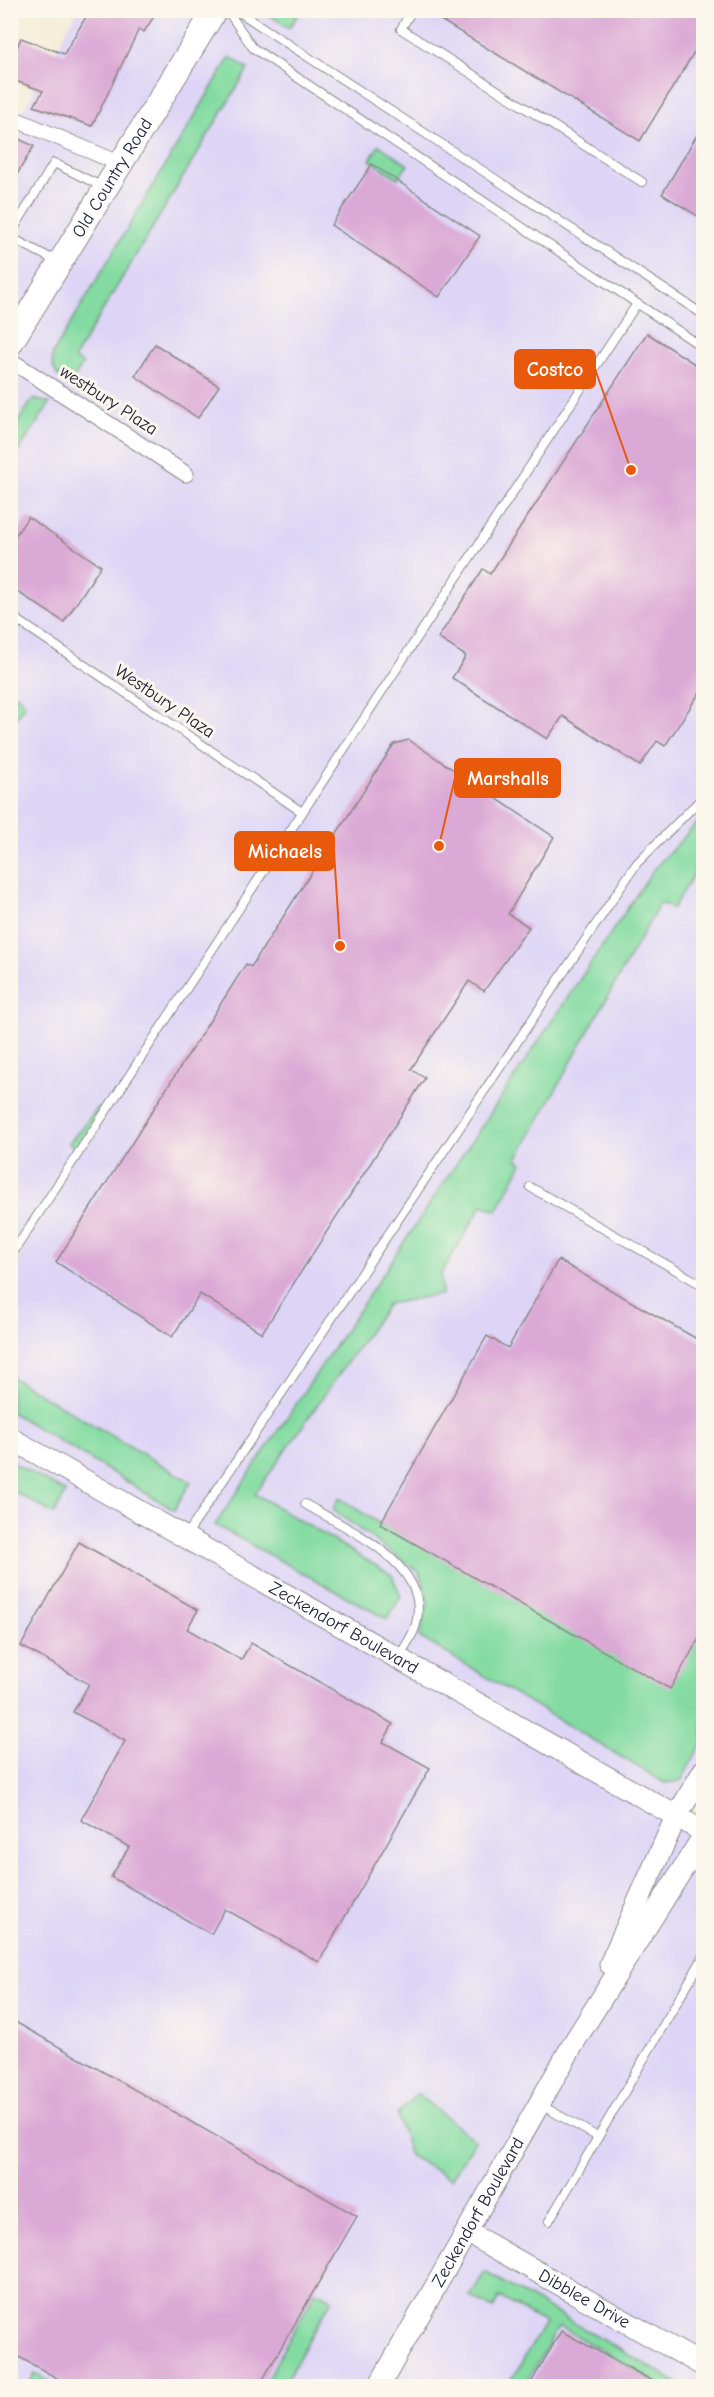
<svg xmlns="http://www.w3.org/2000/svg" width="714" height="2397" font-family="'Comic Neue',sans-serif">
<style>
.built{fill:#ded5f6}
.green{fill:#83dba1;stroke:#527e6e;stroke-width:1.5}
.building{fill:#dba9d6}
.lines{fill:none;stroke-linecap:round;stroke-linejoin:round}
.lane-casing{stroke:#8b888a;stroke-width:10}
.street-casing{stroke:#8b888a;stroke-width:17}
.secondary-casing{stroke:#8b888a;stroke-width:23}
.primary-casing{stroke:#8b888a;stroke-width:26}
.lane{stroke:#fff;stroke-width:8}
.street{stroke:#fff;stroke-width:15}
.secondary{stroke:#fff;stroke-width:21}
.primary{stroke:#fff;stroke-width:24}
.labels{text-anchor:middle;stroke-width:6;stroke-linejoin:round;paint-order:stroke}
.street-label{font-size:18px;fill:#22223b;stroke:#fbf7ec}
.leader{fill:none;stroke:#e8590c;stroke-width:2}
.callout-dot{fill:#e8590c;stroke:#fbf7ec;stroke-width:2}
.callout{fill:#e8590c;stroke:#e8590c;stroke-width:2}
.callout-label{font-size:20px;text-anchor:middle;font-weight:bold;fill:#fff}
</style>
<rect width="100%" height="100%" fill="#fbf7ec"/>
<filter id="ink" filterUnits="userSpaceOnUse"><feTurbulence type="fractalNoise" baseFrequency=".0167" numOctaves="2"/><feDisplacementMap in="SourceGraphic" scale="12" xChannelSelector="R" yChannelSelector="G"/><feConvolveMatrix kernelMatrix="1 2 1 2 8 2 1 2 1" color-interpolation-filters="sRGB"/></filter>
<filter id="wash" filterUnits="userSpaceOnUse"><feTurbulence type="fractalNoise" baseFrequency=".008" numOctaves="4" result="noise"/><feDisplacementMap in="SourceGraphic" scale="24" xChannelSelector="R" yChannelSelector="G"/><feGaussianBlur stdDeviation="1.35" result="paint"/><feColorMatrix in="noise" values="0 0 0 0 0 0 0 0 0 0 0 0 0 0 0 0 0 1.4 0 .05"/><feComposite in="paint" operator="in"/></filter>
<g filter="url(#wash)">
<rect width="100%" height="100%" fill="#f4edd8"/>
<!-- built -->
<polygon class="built" points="77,11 703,11 704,1770 676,1816 704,1832 703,2386 11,2386 10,112 20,116"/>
<!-- green -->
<g class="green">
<polygon points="268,11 291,11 298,15 289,28 268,14"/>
<path d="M230,57l18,12 -174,289 9,6 -14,22c-12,-10 -19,-16 -16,-33z"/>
<polygon points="379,145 408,165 398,178 370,160"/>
<polygon points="33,399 50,403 11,462 11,432"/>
<polygon points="17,694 25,704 11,726 11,704"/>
<polygon points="703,817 703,859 673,908 660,903 517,1159 522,1163 497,1211 482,1205 441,1274 442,1294 388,1304 255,1494 392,1575 401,1597 387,1619 215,1525 653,870"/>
<polygon points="98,1108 103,1111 77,1149 69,1143"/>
<polygon points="11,1377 191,1482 174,1510 11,1412"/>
<polygon points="10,1461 66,1492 54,1514 11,1490"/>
<polygon points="339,1498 380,1524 703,1630 703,1741 681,1781 665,1783 419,1637 428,1600 420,1573 333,1510"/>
<polygon points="417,2094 475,2141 451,2179 410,2156 397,2115"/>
<polygon points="485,2272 683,2386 663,2386 559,2326 524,2386 508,2386 545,2323 500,2297 493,2309 470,2296"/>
<polygon points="316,2291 332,2299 283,2386 266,2381"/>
<polygon points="35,2374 59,2386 28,2386"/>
</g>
<g id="blocks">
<!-- building -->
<g class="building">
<polygon points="90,10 158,10 144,32 139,29 92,126 34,106 43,91 10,79 10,64 21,38 64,54"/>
<polygon points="424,10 704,10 704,36 640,141"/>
<polygon points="704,123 704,220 662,194"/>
<polygon points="10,135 34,146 10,186"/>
<polygon points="372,164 480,236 439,297 331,225"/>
<polygon points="647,333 704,370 704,686 665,746 657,741 640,766 563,716 547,739 452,678 466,656 438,638 483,569 490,574"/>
<polygon points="155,344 219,386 198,418 135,376"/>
<polygon points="28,517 101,566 64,622 10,587 10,543"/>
<polygon points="409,740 554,837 508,914 529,927 484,991 469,981 411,1069 425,1078 262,1333 200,1294 172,1337 56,1262 246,964 251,967 394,744"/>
<polygon points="558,1260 704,1343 704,1630 670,1689 380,1524 487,1336 508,1348"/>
<polygon points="79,1542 198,1610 187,1629 241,1660 251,1643 393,1724 383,1742 430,1768 319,1962 225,1909 211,1934 111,1877 129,1847 81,1820 125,1741 73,1712 89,1684 21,1646"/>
<polygon points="10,2019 357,2216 259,2386 71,2386 10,2352"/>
<polygon points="561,2331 662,2386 529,2386"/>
</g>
</g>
</g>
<g filter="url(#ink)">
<use href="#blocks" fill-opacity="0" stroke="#8b888a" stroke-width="1.5"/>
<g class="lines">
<defs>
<g id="lane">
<polyline points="227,10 253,48 704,348"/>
<polyline points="236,10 704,315"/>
<polyline points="412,10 401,29 642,182"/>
<polyline points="10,235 54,163 103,187"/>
<polyline points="10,237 56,261"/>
<polyline points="10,615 302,812"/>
<polyline points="530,1187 704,1286"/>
<polyline points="10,1257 636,305"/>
<path d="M305,1504c41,25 127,59 111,120 -2,11 -12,23 -17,33"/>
<polyline points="186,1536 637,863 704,796"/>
<polyline points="539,2104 598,2137"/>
<polyline points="549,2221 704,1956"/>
</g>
<g id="street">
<polyline points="10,117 121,164"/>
<polyline points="10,360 186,474"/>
</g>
<g id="secondary">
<path id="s1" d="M10,1438l694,394"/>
<polyline points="610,1964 676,1817 704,1770"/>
<path id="s2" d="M467,2232l237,134"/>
<path id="s3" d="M379,2386l197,-347 128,-204"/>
</g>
<g id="primary">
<path id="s4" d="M10,344l205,-334"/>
</g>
</defs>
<!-- lane casing -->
<use href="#lane" class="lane-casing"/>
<!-- street casing -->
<use href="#street" class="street-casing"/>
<!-- secondary casing -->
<use href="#secondary" class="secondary-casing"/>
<!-- primary casing -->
<use href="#primary" class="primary-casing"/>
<!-- lane -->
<use href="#lane" class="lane"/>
<!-- street -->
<use href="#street" class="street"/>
<!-- secondary -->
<use href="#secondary" class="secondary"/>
<!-- primary -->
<use href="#primary" class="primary"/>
</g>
</g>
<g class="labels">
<!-- street labels -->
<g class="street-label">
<text dy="6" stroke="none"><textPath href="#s4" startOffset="195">Old Country Road</textPath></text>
<text transform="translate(109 400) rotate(33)" y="6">westbury Plaza</text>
<text transform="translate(165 701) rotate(34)" y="6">Westbury Plaza</text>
<text dy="6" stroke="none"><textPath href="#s1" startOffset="384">Zeckendorf Boulevard</textPath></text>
<text dy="6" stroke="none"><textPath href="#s3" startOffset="200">Zeckendorf Boulevard</textPath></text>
<text dy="6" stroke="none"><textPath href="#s2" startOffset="135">Dibblee Drive</textPath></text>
</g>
</g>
<!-- callouts -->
<path class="leader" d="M631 470L595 369M439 846L455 778M340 946L334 851"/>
<g class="callout-dot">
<circle cx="631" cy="470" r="6"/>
<circle cx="439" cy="846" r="6"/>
<circle cx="340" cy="946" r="6"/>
</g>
<g class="callout">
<rect x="515" y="350" width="80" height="38" rx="6"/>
<rect x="455" y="759" width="105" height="38" rx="6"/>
<rect x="235" y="832" width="99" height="38" rx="6"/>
</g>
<g class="callout-label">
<text x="555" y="376">Costco</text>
<text x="508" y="785">Marshalls</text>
<text x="285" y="858">Michaels</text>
</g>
<!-- margin -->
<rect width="714" height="2397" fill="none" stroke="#fbf7ec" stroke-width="36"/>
</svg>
